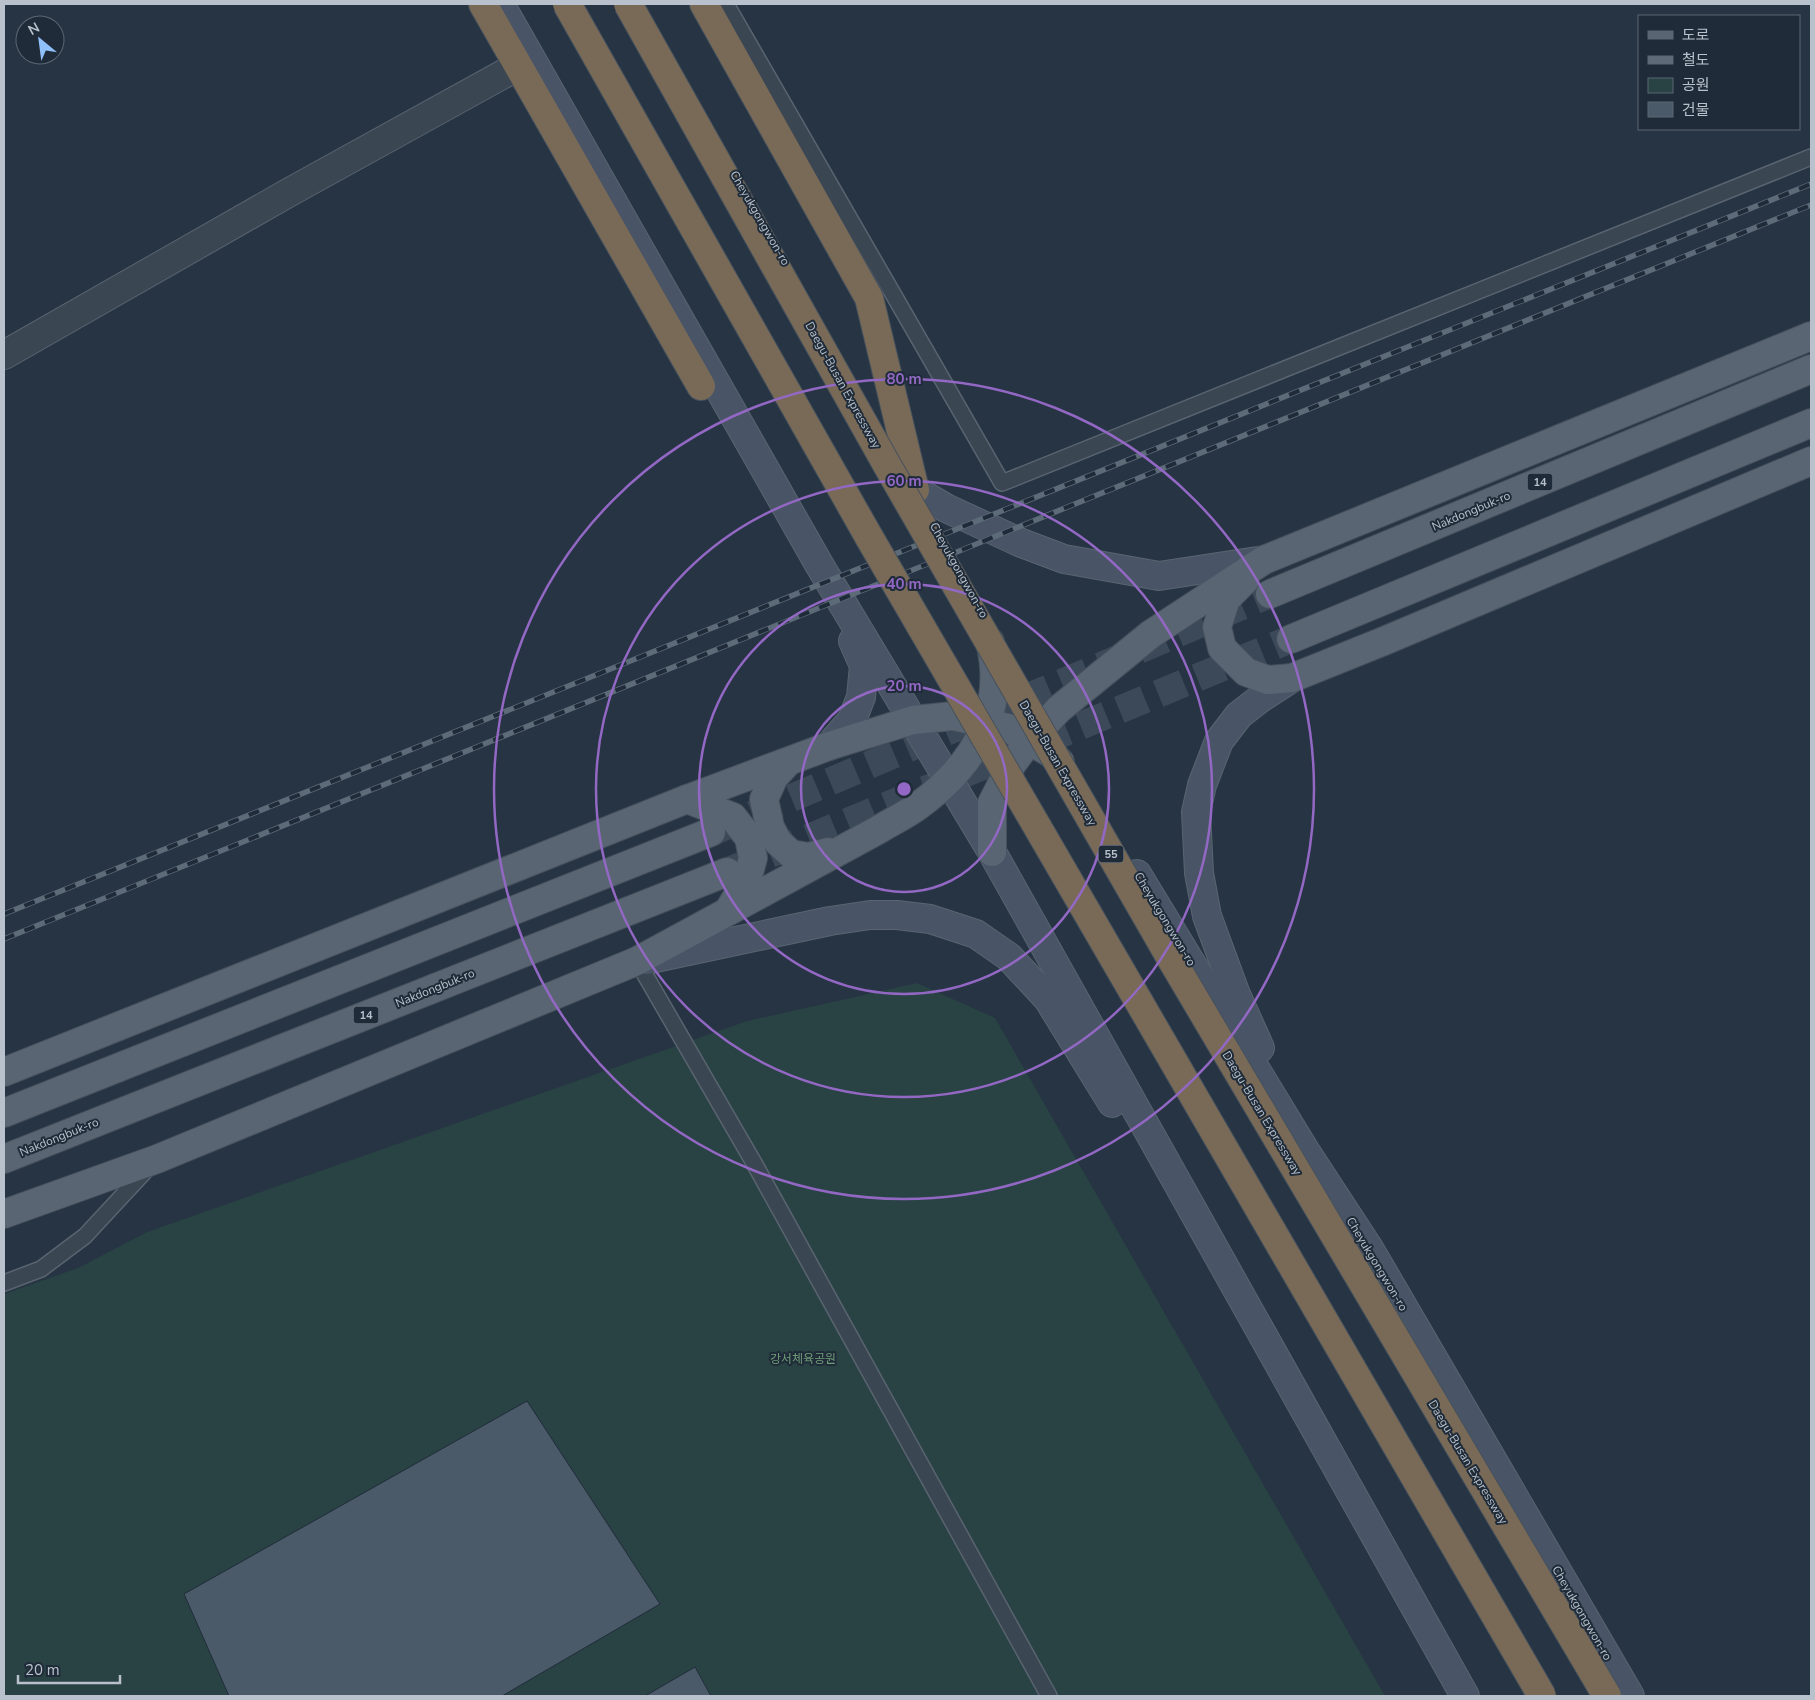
<svg xmlns="http://www.w3.org/2000/svg" width="1815" height="1700" font-family="'Nunito Sans','Noto Sans KR',sans-serif">
<style>
.green{fill:#294244}
.building{fill:#4a5a69;stroke:#212d3a}
.lines{fill:none;stroke-linecap:round;stroke-linejoin:round}
.primary-tunnel{stroke:#3c4958;stroke-width:28;stroke-dasharray:28 14;stroke-linecap:butt}
.lane-casing{stroke:#596470;stroke-width:18}
.street-casing{stroke:#596470;stroke-width:30}
.secondary-casing{stroke:#596470;stroke-width:30}
.primary-casing{stroke:#454f5c;stroke-width:30}
.highway-casing{stroke:#45515d;stroke-width:30}
.lane{stroke:#3b4653;stroke-width:15}
.street{stroke:#3b4653;stroke-width:28}
.secondary{stroke:#495566;stroke-width:28}
.primary{stroke:#596572;stroke-width:28}
.highway{stroke:#796a58;stroke-width:28}
.rail-casing{stroke:#5d6b79;stroke-width:5.5}
.rail{stroke:#1f2b38;stroke-width:4;stroke-dasharray:11;stroke-linecap:butt}
.highway-bridge-casing{stroke:#45515d;stroke-width:30;stroke-linecap:butt}
.highway-bridge{stroke:#796a58;stroke-width:28}
.ring{fill:none;stroke:#9368c4;stroke-width:2.5}
.labels{text-anchor:middle;stroke-width:4;stroke-linejoin:round;paint-order:stroke}
.shield{fill:#1f2b38;stroke:#8a94a0;stroke-width:1}
.shield-label{font-size:11px;font-weight:bold;fill:#b8c1cc}
.street-label{font-size:12px;fill:#b8c1cc;stroke:#1f2b38}
.park-label{font-size:12px;fill:#6f9d77;stroke:#1f2b38}
.centre{fill:#9368c4;stroke:#1f2b38;stroke-width:2.5}
.ring-label{font-size:15px;text-anchor:middle;font-weight:bold;fill:#9368c4;stroke:#1f2b38;stroke-width:4;stroke-linejoin:round;paint-order:stroke}
</style>
<rect width="100%" height="100%" fill="#263443"/>
<!-- green -->
<polygon class="green" points="917,983 995,1018 1385,1696 4,1696 4,1294 78,1268 147,1232 747,1021"/>
<!-- building -->
<g class="building">
<polygon points="527,1401 660,1604 502,1696 229,1696 184,1594"/>
<polygon points="695,1667 711,1696 645,1696"/>
</g>
<g class="lines">
<!-- primary-tunnel -->
<g class="primary-tunnel">
<polyline points="714,831 1270,594"/>
<polyline points="731,870 1291,639"/>
</g>
<defs>
<g id="lane">
<polyline points="726,4 1002,483 1811,157"/>
<polyline points="637,961 754,1163 1049,1696"/>
<polyline points="4,1283 41,1269 85,1236 149,1167"/>
</g>
<polyline id="street" points="4,355 288,193 518,66"/>
<g id="secondary">
<polyline points="500,4 820,566 992,852 1465,1696"/>
<polyline points="915,490 946,508 1019,542 1064,559 1159,576 1264,560"/>
<polyline points="829,746 852,720 861,697 864,666 853,641"/>
<polyline points="1137,874 1306,1152 1370,1250 1630,1696"/>
<polyline points="646,960 830,921 870,915 897,915 930,919 976,934 1009,957 1048,999 1112,1103"/>
<polyline points="1260,1048 1235,992 1207,916 1199,873 1196,812 1202,785 1219,741 1239,715 1261,698 1292,678"/>
</g>
<g id="primary">
<polyline points="1245,580 1226,599 1217,627 1222,648 1246,672 1268,680 1292,678 1384,641 1811,461"/>
<polyline points="1270,594 1811,369"/>
<polyline points="1291,639 1811,423"/>
<polyline points="788,762 774,777 764,799 770,827 778,842 791,854 808,857 828,852"/>
<polyline points="687,799 733,817 749,838 753,858 747,880 729,910"/>
<polyline points="992,852 992,803 1012,764 1029,741 1059,709 1151,634 1264,560 1811,336"/>
<polyline points="4,1072 687,799 829,746 913,720 953,716 1008,728 1052,754 1060,762"/>
<polyline points="4,1113 711,832"/>
<polyline points="4,1159 727,872"/>
<path d="M4,1214l153,-55 480,-198 241,-131c13,-8 28,-15 40,-24 55,-40 89,-94 72,-164"/>
</g>
<g id="highway">
<polyline points="483,4 701,386"/>
<polyline points="704,4 869,298 915,490"/>
</g>
</defs>
<!-- lane casing -->
<use href="#lane" class="lane-casing"/>
<!-- street casing -->
<use href="#street" class="street-casing"/>
<!-- secondary casing -->
<use href="#secondary" class="secondary-casing"/>
<!-- primary casing -->
<use href="#primary" class="primary-casing"/>
<!-- highway casing -->
<use href="#highway" class="highway-casing"/>
<!-- lane -->
<use href="#lane" class="lane"/>
<!-- street -->
<use href="#street" class="street"/>
<!-- secondary -->
<use href="#secondary" class="secondary"/>
<!-- primary -->
<use href="#primary" class="primary"/>
<!-- highway -->
<use href="#highway" class="highway"/>
<defs>
<g id="rail">
<polyline points="4,914 1811,184"/>
<polyline points="4,939 1811,205"/>
</g>
</defs>
<!-- rail casing -->
<use href="#rail" class="rail-casing"/>
<!-- rail -->
<use href="#rail" class="rail"/>
<defs>
<g id="highway-bridge">
<polyline points="567,4 869,537 1542,1696"/>
<polyline points="628,4 887,465 1170,957 1607,1696"/>
</g>
</defs>
<!-- highway-bridge casing -->
<use href="#highway-bridge" class="highway-bridge-casing"/>
<!-- highway-bridge -->
<use href="#highway-bridge" class="highway-bridge"/>
</g>
<!-- distance rings -->
<g class="ring">
<circle cx="904" cy="789" r="103"/>
<circle cx="904" cy="789" r="205"/>
<circle cx="904" cy="789" r="308"/>
<circle cx="904" cy="789" r="410"/>
</g>
<g class="labels">
<!-- shield labels -->
<g class="shield">
<rect x="1527.5" y="473.5" width="25" height="17" rx="4"/>
<rect x="1098.5" y="845.5" width="25" height="17" rx="4"/>
<rect x="353.5" y="1006.5" width="25" height="17" rx="4"/>
</g>
<g class="shield-label">
<text x="1540" y="486">14</text>
<text x="1111" y="858">55</text>
<text x="366" y="1019">14</text>
</g>
<!-- street labels -->
<g class="street-label">
<text transform="translate(760 218) rotate(60)" y="4">Cheyukgongwon-ro</text>
<text transform="translate(843 385) rotate(61)" y="4">Daegu-Busan Expressway</text>
<text transform="translate(1471 511) rotate(-23)" y="4">Nakdongbuk-ro</text>
<text transform="translate(959 570) rotate(61)" y="4">Cheyukgongwon-ro</text>
<text transform="translate(1058 763) rotate(60)" y="4">Daegu-Busan Expressway</text>
<text transform="translate(1165 919) rotate(59)" y="4">Cheyukgongwon-ro</text>
<text transform="translate(435 988) rotate(-22)" y="4">Nakdongbuk-ro</text>
<text transform="translate(1262 1113) rotate(59)" y="4">Daegu-Busan Expressway</text>
<text transform="translate(59 1137) rotate(-22)" y="4">Nakdongbuk-ro</text>
<text transform="translate(1377 1264) rotate(59)" y="4">Cheyukgongwon-ro</text>
<text transform="translate(1468 1462) rotate(59)" y="4">Daegu-Busan Expressway</text>
<text transform="translate(1582 1613) rotate(60)" y="4">Cheyukgongwon-ro</text>
</g>
<!-- park labels -->
<g class="park-label">
<text x="803" y="1363">강서체육공원</text>
</g>
</g>
<circle cx="904" cy="789" r="8" class="centre"/>
<g class="ring-label">
<text x="904" y="384">80 m</text>
<text x="904" y="486">60 m</text>
<text x="904" y="589">40 m</text>
<text x="904" y="691">20 m</text>
</g>
<!-- border -->
<rect width="1815" height="1700" fill="none" stroke="#b8c1cc" stroke-width="10"/>
<!-- legend -->
<rect x="1638" y="15" width="162" height="115" fill="#1f2b38" stroke="#5c6773"/>
<rect x="1648" y="31" width="25" height="8" fill="#596572" stroke="#5c6773"/>
<text x="1682" y="40" font-size="15" fill="#b8c1cc">도로</text>
<rect x="1648" y="56" width="25" height="8" fill="#5d6b79" stroke="#5c6773"/>
<text x="1682" y="65" font-size="15" fill="#b8c1cc">철도</text>
<rect x="1648" y="78" width="25" height="15" fill="#294244" stroke="#5c6773"/>
<text x="1682" y="90" font-size="15" fill="#b8c1cc">공원</text>
<rect x="1648" y="102" width="25" height="15" fill="#4a5a69" stroke="#5c6773"/>
<text x="1682" y="115" font-size="15" fill="#b8c1cc">건물</text>
<!-- north arrow -->
<g transform="translate(40 40) rotate(331)"><circle r="24" fill="#1f2b38" stroke="#5c6773"/>
<path d="M0-4L9 19L0 12L-9 19Z" fill="#90c0f9"/>
<text y="-8" font-size="14" font-weight="bold" text-anchor="middle" fill="#b8c1cc">N</text>
</g>
<!-- scale -->
<path d="M18 1675v8h102v-8" fill="none" stroke="#b8c1cc" stroke-width="2.5"/>
<text x="25" y="1675" font-size="15" fill="#b8c1cc" stroke="#1f2b38" stroke-width="4" paint-order="stroke">20 m</text>
</svg>
